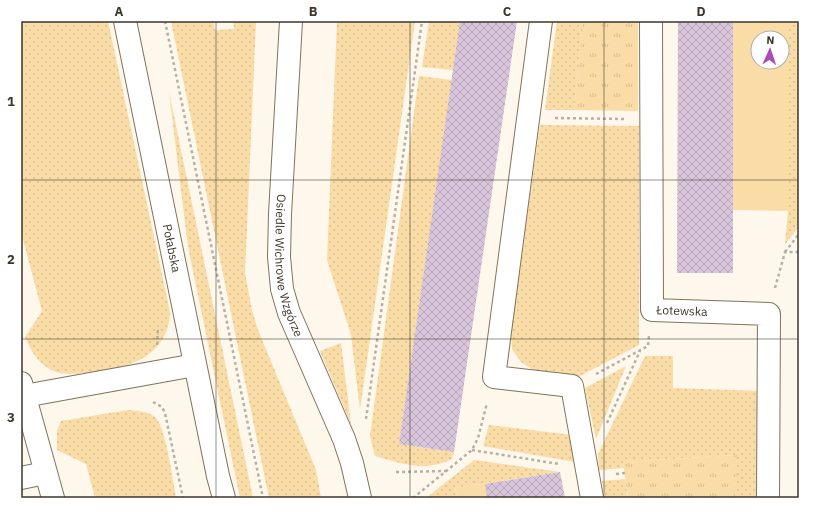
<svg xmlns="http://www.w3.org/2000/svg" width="820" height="519" font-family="'IBM Plex Sans',sans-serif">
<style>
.grass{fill:url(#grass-dots)}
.park{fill:url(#park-tufts)}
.garden{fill:#fadca6;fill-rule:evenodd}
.building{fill:url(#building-cross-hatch)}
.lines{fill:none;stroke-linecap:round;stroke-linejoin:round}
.pedestrian-casing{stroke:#81735c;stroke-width:24}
.minor-casing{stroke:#81735c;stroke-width:24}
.tertiary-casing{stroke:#81735c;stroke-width:24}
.path{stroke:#b6b0a5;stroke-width:2.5;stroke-dasharray:3 3;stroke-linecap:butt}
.pedestrian{stroke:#fff;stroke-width:22}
.minor{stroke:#fff;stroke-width:22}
.tertiary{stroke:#fff;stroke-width:22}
.grid{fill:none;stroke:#3c362c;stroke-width:1;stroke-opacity:0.55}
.labels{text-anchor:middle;stroke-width:4;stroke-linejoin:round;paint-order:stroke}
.street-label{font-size:12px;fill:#3c362c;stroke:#fff}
.neatline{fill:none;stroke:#3c362c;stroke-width:1.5}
.grid-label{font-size:13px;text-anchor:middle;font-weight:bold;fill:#3c362c}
</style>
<defs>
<pattern id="grass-dots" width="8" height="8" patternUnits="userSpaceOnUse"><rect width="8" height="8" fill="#fadca6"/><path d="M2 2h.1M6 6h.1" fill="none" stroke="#d7bd8f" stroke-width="1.8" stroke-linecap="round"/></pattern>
<pattern id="park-tufts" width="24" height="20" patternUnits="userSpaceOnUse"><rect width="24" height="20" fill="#fadca6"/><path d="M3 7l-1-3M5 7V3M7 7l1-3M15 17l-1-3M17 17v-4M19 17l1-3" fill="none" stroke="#d7bd8f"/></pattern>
<pattern id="building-cross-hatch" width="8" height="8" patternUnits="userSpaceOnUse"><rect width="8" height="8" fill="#d8c4db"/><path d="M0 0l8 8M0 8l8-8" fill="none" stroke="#baa9bc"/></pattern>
</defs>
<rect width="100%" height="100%" fill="#fdf7ec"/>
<!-- grass -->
<g class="grass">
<path d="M21,21h87l62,291c-1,45 -45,58 -83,61 -11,0 -25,3 -36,-3 -14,-8 -20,-19 -26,-33l17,-26 -21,-79z"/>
<polygon points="171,21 213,21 215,30 234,29 233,21 256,21 245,273 252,310 258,330 316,470 321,498 269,498"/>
<polygon points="337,21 415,21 360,410 351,335 327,260"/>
<polygon points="429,21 461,21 453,70 422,67"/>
<polygon points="557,21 583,21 574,110 545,110"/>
<polygon points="788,21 799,21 799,227 785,244 788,211"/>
<path d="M419,76l33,4 -53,364 55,8 -2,7c-25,13 -51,5 -77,-3l-5,-20z"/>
<polygon points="169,92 253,498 240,498 188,247"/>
<polygon points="540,125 639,126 639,345 578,377 533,370 521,362 512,349 511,331"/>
<polygon points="341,343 351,424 320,351"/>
<polygon points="645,356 673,356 673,388 761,391 760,498 736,498 736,455 623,462 624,468 599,470 598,454"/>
<polygon points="626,366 596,439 585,388"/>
<path d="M128,410c10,1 19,1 27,7 11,10 18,65 21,81h-81l-9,-34 -29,-14v-19l4,-10z"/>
<polygon points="489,425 572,435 575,462 483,446"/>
<polygon points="474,460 560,472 455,488 457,498 426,498"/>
<polygon points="625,479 628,498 605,498 602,481"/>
</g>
<!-- park -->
<g class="park">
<polygon points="583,21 638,21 638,111 574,110"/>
<polygon points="737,455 736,498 628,498 623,462"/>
</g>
<!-- garden -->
<g class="garden">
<path d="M733,21h55v190l-55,-1zM758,38h24v24h-24z"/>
<polygon points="506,480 509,498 457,498 455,488"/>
</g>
<!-- building -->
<g class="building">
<polygon points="460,21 517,21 454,452 399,444"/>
<polygon points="678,21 733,21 733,273 677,273"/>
<polygon points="560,472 565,498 487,498 485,484"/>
</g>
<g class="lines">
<defs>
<g id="pedestrian">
<polyline points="541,21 494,377 572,386 592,498"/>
<path id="s1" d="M651,21l1,289 117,4 -1,184"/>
</g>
<g id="minor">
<path id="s2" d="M291,21l-11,193 -1,43 3,32 7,24 55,126 8,24 8,35"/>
<polyline points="21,383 53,498"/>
<polyline points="24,396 195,365"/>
<polyline points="21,478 45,473"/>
</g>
<g id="tertiary">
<path id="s3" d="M125,21l93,455 6,22"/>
</g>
</defs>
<!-- pedestrian casing -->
<use href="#pedestrian" class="pedestrian-casing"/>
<!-- minor casing -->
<use href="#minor" class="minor-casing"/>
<!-- tertiary casing -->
<use href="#tertiary" class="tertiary-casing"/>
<!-- path -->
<g class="path">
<polyline points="165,21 263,498"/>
<polyline points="555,118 624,119"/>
<polyline points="785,252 799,234"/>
<polyline points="775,288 785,252 799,252"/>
<polyline points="157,345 158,328"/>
<polyline points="596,374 648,346 649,336"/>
<polyline points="153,402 162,407 165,413 183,498"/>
<polyline points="366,419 422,21"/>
<polyline points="607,423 640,351"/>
<polyline points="472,450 559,464"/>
<polyline points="396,472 446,471"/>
<polyline points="616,474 625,473"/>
<polyline points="413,498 472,450 478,438 487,403"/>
</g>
<!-- pedestrian -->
<use href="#pedestrian" class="pedestrian"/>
<!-- minor -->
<use href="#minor" class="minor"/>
<!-- tertiary -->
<use href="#tertiary" class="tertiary"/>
</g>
<!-- grid -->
<path class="grid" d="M216,21v477M410,21v477M604,21v477M21,180h778M21,339h778"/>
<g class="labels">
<!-- street labels -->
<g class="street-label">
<text dy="4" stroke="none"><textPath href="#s3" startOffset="232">Połabska</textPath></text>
<text dy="4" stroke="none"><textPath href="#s2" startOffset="246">Osiedle Wichrowe Wzgórze</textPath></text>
<text dy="4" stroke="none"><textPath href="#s1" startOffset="319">Łotewska</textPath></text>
</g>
</g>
<!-- border -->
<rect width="820" height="519" fill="none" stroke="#ffffff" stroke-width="44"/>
<!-- north arrow -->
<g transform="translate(770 50) rotate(3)"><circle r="19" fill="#ffffff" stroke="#b1afab"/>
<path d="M0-3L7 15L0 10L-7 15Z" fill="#a94cb7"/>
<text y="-6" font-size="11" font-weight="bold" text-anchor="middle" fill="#3c362c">N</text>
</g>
<rect x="22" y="22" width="776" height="475" class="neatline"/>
<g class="grid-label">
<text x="119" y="16">A</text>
<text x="313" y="16">B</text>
<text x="507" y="16">C</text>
<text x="701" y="16">D</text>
<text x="11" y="106">1</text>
<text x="11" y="264">2</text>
<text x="11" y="422">3</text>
</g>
</svg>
